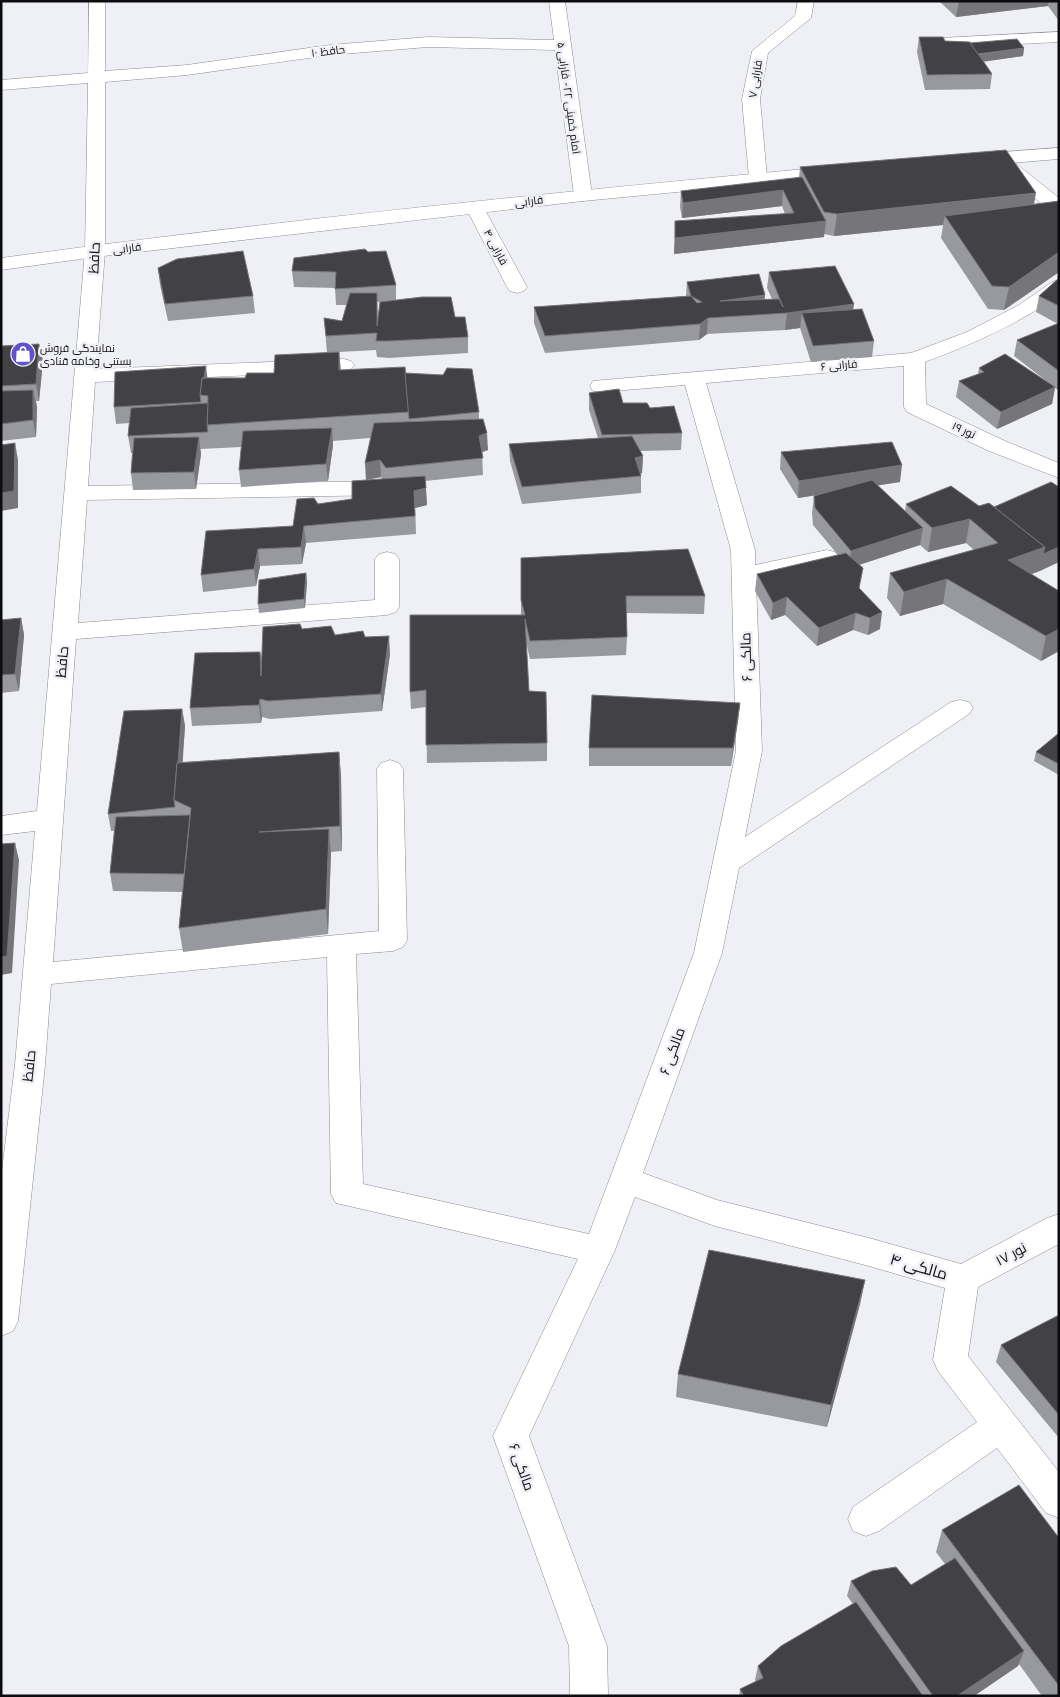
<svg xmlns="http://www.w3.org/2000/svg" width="1060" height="1697" font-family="'PT Sans',Cairo,sans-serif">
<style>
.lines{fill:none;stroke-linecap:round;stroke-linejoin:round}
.minor-casing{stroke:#8a8b90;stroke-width:1}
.tertiary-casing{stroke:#8a8b90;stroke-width:1}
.minor{fill:#fff;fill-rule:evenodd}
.tertiary{fill:#fff;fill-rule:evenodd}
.wall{fill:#98999e;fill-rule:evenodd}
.shaded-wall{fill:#76767a}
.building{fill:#424246;stroke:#76767a;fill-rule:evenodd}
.labels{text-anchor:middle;stroke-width:5;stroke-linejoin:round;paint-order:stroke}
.far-street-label{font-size:11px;fill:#0d0d0f;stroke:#eff0f5}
.far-poi-label{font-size:11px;fill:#0d0d0f;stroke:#eff0f5;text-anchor:start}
.street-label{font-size:14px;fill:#0d0d0f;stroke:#eff0f5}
.near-street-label{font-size:16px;fill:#0d0d0f;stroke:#eff0f5}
</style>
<rect width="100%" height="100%" fill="#eff0f5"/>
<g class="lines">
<defs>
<g id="minor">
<path d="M89,1h16v70l82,-6 143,-20 98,-8 126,3 -5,-39h16l27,194 -2,4 -7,2 -7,-2 -2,-4 -19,-145 -127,-3 -98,8 -143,20 -82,7v169l-9,118 248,-10 7,2 4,4 -4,4 -7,2 -249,11 -7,104 301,-5 8,2 3,5 -3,5 -8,2 -302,5 -9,123 297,-23v-41l4,-5 8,-2 8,2 4,5v48l-3,5 -9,3 -311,24 -23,323 326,-31 -2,-162 4,-6 9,-3 9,3 4,6 4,171 -4,7 -10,4 -37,3 7,230 226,50 105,-281 42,-202 -5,-201 -46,-165 -84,7 -8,-1 -3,-5 3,-5 318,-28 56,-21 52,-27 33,-23 7,-2v15c-42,30 -87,49 -134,67l1,42 79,37 54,22v15l-70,-27 -82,-39 -3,-5v-41l-198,17 49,167v15l72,-15 8,2 4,5 -4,5 -79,18 6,171 -17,86 206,-135 9,-2 9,2 4,6 -4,6 -230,154 -17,85 -79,220 74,27 152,38 92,26 86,-46 12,-4v30l-81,43 -10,69 91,116v46l-13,-5 -49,-65 -118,83 -13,5 -13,-5 -5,-12 5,-12 124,-85 -39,-51 -5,-11 12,-72 -76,-22 -154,-40 -80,-29 -20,53 -86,186 78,210 1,50h-38l-1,-50 -76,-210 85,-177 -242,-56 -5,-9 -4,-237 -276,27 -6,81 -27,256 -5,10 -12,5v-158l14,-113 20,-234 -34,4v-19l36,-5 48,-560 3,-168 -87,7v-10l87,-7z"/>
<polygon points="798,1 814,1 811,18 768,53 760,99 767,178 765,182 758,184 751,182 749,178 742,99 752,51 795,16"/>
<polygon points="1059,32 1059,42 941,48 935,47 933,43 935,39 941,38"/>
<polygon points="1002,156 1009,158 1059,198 1059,214 1052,212 995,166 993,162 995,158"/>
<polygon points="475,202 482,204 484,208 527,287 524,291 517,293 510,291 507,287 466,208 468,204"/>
</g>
<g id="tertiary">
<polygon points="1059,148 1059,159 975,166 969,164 966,160 969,156 975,154"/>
<path d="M837,166l7,2 2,4 -2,4 -261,25 -488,56 -94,13v-12c278,-38 557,-66 836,-92z"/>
</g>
</defs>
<!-- minor casing -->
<use href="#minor" class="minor-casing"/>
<!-- tertiary casing -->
<use href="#tertiary" class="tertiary-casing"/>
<!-- minor -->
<use href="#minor" class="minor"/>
<!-- tertiary -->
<use href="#tertiary" class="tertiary"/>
</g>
<!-- wall -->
<g class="wall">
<polygon points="939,1 1059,1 1059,21 1048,6 956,17"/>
<polygon points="919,37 945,41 1024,48 1023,56 983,61 992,74 990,89 925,90 917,52"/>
<polygon points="800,167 1034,204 1059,201 1059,272 1004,310 988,309 941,238 943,225 834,236 824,234 824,237 674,254 675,221 785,214 782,206 682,218 680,207 681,191 799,178"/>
<path d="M294,258l102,27v15l59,17 13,20v16l-79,5 -12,-1 -1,-7 -37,2 2,18 64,3 74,39v8l9,30 -6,2 1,23 -58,6 2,24 -12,3 1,26 -110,9 -4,21 -42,2 -4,20 -53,6 -2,-17 92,-49 25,-22 34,-5 30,-20 -1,-2 -15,3 4,-42 -37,3v4l-5,36 -87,6 -2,-17 2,-23 -41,2 1,5 -5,35 -63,1 -2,-17 1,-20h-1l-3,-17 1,-13 -13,1 -2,-17 94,-29h37l29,-5 53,-20 -3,-35 18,3 5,-16h-11l-1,-17 -41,-1 -2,-16zM377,302h5l-4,18z"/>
<polygon points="158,268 253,296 255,313 168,321 160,285"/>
<polygon points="769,272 853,309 874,341 872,357 811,362 800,328 785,330 707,334 699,340 545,353 534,323 534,307 686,296 687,282 765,300 772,299 767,288"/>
<polygon points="1059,278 1059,390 1058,390 1055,388 1052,404 997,429 956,397 959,381 978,374 979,368 1049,383 1014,356 1017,340 1058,324 1036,312 1039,296"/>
<polygon points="39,344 43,361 39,401 36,401 37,407 36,437 1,441 1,346"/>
<polygon points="589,393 623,403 650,408 682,433 681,450 640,451 643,456 642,473 641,474 641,493 522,504 510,461 509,444 598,438 589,410"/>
<polygon points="781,452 900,482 877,485 905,511 906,504 979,506 994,507 1059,487 1059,562 1031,574 1059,591 1059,651 1041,661 943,604 900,616 887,598 890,573 974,550 966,543 928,552 920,545 859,565 860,589 880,629 868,635 853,630 817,646 785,615 771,620 755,591 757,574 838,555 813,525 812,513 814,496 824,494 798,498 780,469"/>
<polygon points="521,558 705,596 704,614 627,613 627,637 626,655 530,659 526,642 529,691 547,743 547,761 427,763 426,707 411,709 410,692 521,615"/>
<polygon points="306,573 307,582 305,608 259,613 258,604"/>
<polygon points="21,618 24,635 19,691 1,693 1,620"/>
<polygon points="302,629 335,635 365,637 390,654 382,711 270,719 262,717 261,723 192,726 190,708 260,652 262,662"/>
<polygon points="740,703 738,721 731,766 589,766 589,748"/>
<polygon points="182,709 185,726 182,762 339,752 341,776 342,851 331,852 328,934 183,952 179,928 182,892 113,891 110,873 114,831 111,831 108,814"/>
<polygon points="1059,733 1059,775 1034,761 1036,752"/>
<polygon points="865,1280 860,1304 827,1427 676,1397 678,1374"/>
<polygon points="1059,1315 1059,1438 996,1362 1001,1345"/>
<polygon points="942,1530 1059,1538 1059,1696 1042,1696 1019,1664 1018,1666 974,1696 739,1696 740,1689 756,1682 755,1680 758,1666 853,1604 847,1596 851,1581 911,1585 945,1564 936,1552"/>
</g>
<!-- shaded-wall -->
<g class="shaded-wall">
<polygon points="959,1 1049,1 1048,6 956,17"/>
<polygon points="1024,48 1023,56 975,63 976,55"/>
<polygon points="783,190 782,206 682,218 683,203"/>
<polygon points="1036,193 1032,215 945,216 943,225 834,236 837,214"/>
<polygon points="826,221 824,237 674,254 675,238"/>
<polygon points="1059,252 1059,272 1004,310 1009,287"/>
<polygon points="765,295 764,312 720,301"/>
<polygon points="854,304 852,320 802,313 800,328 785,330 787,313"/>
<polygon points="708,318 707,334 699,340 700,324"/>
<polygon points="39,344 43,361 39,401 36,384"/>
<polygon points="339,352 341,375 339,370"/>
<polygon points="206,366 208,383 202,395"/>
<polygon points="1055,387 1052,404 997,429 1001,412"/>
<polygon points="33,390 37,407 36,437 33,420"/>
<polygon points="332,428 333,445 328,481 326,464"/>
<polygon points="487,433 488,450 480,453 479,436"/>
<polygon points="199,437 201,454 196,489 194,472"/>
<polygon points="15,443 18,460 18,508 1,511 1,493"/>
<polygon points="643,456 642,473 635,475 635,458"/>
<polygon points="380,460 381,477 366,480 365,463"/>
<polygon points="902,465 900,482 798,498 799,481"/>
<polygon points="426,488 427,505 415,508 416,534 414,491"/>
<polygon points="970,519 966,543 928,552 932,528"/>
<polygon points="304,526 306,543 302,564 301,547"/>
<polygon points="923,528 920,545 849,568 851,551"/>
<polygon points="1045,547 1059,547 1059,562 1040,571 1003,585 1008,560"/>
<polygon points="258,549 260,566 256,586 254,569"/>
<polygon points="306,573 307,582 305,608 304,599"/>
<polygon points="947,579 943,604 900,616 904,592"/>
<polygon points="787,597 785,615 771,620 773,603"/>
<polygon points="882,612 880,629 868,635 870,618"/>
<polygon points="856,613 853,630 817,646 819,628"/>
<polygon points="21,618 24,635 19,691 15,674"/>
<polygon points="1059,629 1059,651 1041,661 1046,636"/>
<polygon points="389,636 390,654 382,711 381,694"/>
<polygon points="260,699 262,717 261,723 259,705"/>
<polygon points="740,703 738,721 731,766 733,748"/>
<polygon points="182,709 185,726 180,803 176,801"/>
<polygon points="339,752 341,776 342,851 340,826"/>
<polygon points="329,829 331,853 328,934 326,909"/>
<polygon points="15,843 19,860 12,973 1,975 1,957"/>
<polygon points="865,1280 860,1304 827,1427 831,1405"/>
<polygon points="1024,1651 1018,1666 974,1696 957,1696"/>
</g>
<!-- building -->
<g class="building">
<polygon points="919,37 943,37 945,41 970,42 992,74 927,75"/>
<polygon points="1017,39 1024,48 978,54 970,43"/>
<polygon points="1006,150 1036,193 837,214 824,212 800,167"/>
<polygon points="802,177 826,221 675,238 675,221 794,213 783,190 683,203 681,191"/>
<polygon points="1059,201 1059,252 1009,287 992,286 945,216"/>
<polygon points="365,249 368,252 386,251 396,285 335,289 336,272 292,271 294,258"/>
<polygon points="243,251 253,296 165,304 158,268 177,259"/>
<path d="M835,266l19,38 -67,9 -79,5 -8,6 -155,12 -11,-29 157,-11 -4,-14 72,-8 6,21 -45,6 59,-2 4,8 -14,-35zM691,296l11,6 -5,1z"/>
<polygon points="1059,278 1059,306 1039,296"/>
<polygon points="350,293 377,293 377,326 380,302 422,297 451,297 455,317 465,317 468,337 388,341 376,341 377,333 326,336 324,318 342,321"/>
<polygon points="862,309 874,341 813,346 802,313"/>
<polygon points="1059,323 1059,371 1017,340"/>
<polygon points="39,344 36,384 1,386 1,346"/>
<polygon points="339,352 339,370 405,367 409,412 207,425 208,396 200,395 202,378 245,378 247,373 274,373 275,355"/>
<polygon points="1005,354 1055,387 1001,412 959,381 984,372 979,368"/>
<polygon points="206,366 204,378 202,378 200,395 201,402 114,407 115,372"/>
<polygon points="447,368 472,369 479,412 409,419 405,373 443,375"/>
<polygon points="619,389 623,403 647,403 650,408 674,406 682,433 602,435 589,393"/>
<polygon points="33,390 33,420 1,424 1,391"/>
<polygon points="208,403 207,425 208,432 128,436 131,408"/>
<polygon points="483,419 487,433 479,436 483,458 386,468 380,460 365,463 374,423"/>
<polygon points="332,428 326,464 239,470 243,431"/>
<polygon points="632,436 643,456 635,458 641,476 522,487 509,444"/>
<polygon points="199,437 194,472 131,473 134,438"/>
<polygon points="892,442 902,465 799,481 781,452"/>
<polygon points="15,443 14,491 1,493 1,445"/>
<polygon points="425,476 426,488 414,491 415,516 304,526 301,547 258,549 254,569 201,575 206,531 293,526 297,499 314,498 318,504 352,499 352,481"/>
<polygon points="872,480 923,528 851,551 815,508 814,496"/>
<polygon points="1051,482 1059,487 1059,547 1043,554 1045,547 994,507"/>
<polygon points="951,486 979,506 989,503 1045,547 1008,560 1059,591 1059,629 1046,636 947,579 904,592 890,573 998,543 970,519 932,528 906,504"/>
<polygon points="688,549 705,596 626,596 627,637 530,641 525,619 529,691 546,692 547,743 426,745 426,690 410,692 410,615 525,615 521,600 521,558"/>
<polygon points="846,553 863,568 859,588 882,612 870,618 856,613 819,628 787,597 773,603 757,574"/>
<polygon points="306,573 304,599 258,604 259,580"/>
<polygon points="21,618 15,674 1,675 1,620"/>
<polygon points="300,624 302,629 331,626 335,635 363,631 365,637 389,636 381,694 268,701 260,699 259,705 190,708 195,653 260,652 261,676 263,627"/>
<polygon points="592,695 740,703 733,748 589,748"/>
<polygon points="182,709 178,763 177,763 174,800 175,807 108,814 124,711"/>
<polygon points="1059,733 1059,764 1036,752"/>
<polygon points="339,752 340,826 259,832 329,829 326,909 179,928 191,808 174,800 177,763"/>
<polygon points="190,815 184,874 110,873 116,817"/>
<polygon points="15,843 7,956 1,957 1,844"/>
<polygon points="709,1250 865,1280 831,1405 678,1374"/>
<polygon points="1059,1315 1059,1415 1001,1345"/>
<polygon points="1019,1485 1059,1538 1059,1686 942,1530"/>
<polygon points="955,1558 1024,1651 957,1696 933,1696 851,1581 872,1571 896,1567 911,1585"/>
<polygon points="856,1602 923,1696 744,1696 740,1689 763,1678 758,1666 781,1646"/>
</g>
<!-- icons -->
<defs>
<symbol id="shop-disc" viewBox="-11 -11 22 22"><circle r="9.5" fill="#6152cb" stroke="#eff0f5"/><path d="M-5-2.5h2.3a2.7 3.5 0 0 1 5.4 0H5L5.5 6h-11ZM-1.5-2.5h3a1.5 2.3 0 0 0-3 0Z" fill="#fff"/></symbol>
</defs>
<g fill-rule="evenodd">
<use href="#shop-disc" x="9" y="340" width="28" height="28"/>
</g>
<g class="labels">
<!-- far-street labels -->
<g class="far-street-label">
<text transform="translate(328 51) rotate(-7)" y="4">حافظ ۱۰</text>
<text transform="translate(755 79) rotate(-81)" y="4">فارابی ۷</text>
<text transform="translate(569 98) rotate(82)" y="4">امام خمینی ۲۲ - فارابی ۵</text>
<text transform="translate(529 201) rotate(-7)" y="4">فارابی</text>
<text transform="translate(496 247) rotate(62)" y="4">فارابی ۴</text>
<text transform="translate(127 248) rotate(-7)" y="4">فارابی</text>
<text transform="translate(839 365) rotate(-5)" y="4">فارابی ۶</text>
<text transform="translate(964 430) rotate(25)" y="4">نور ۱۹</text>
</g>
<!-- far-poi labels -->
<g class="far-poi-label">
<text x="40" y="352">نمایندگی فروش<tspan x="40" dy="13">بستنی وخامه قنادی</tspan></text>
</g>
<!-- street labels -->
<g class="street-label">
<text transform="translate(94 258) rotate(-87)" y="5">حافظ</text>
<text transform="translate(746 657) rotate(-92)" y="5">مالکی ۶</text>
<text transform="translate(62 662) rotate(-85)" y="5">حافظ</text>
<text transform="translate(672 1051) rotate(-70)" y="5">مالکی ۶</text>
<text transform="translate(29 1066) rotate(-84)" y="5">حافظ</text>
<text transform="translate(1011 1254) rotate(-28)" y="5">نور ۱۷</text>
<text transform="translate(522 1467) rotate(70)" y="5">مالکی ۶</text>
</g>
<!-- near-street labels -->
<g class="near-street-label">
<text transform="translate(919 1266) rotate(16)" y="6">مالکی ۴</text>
</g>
</g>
<!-- border -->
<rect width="1060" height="1697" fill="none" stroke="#0d0d0f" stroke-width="5"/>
</svg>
